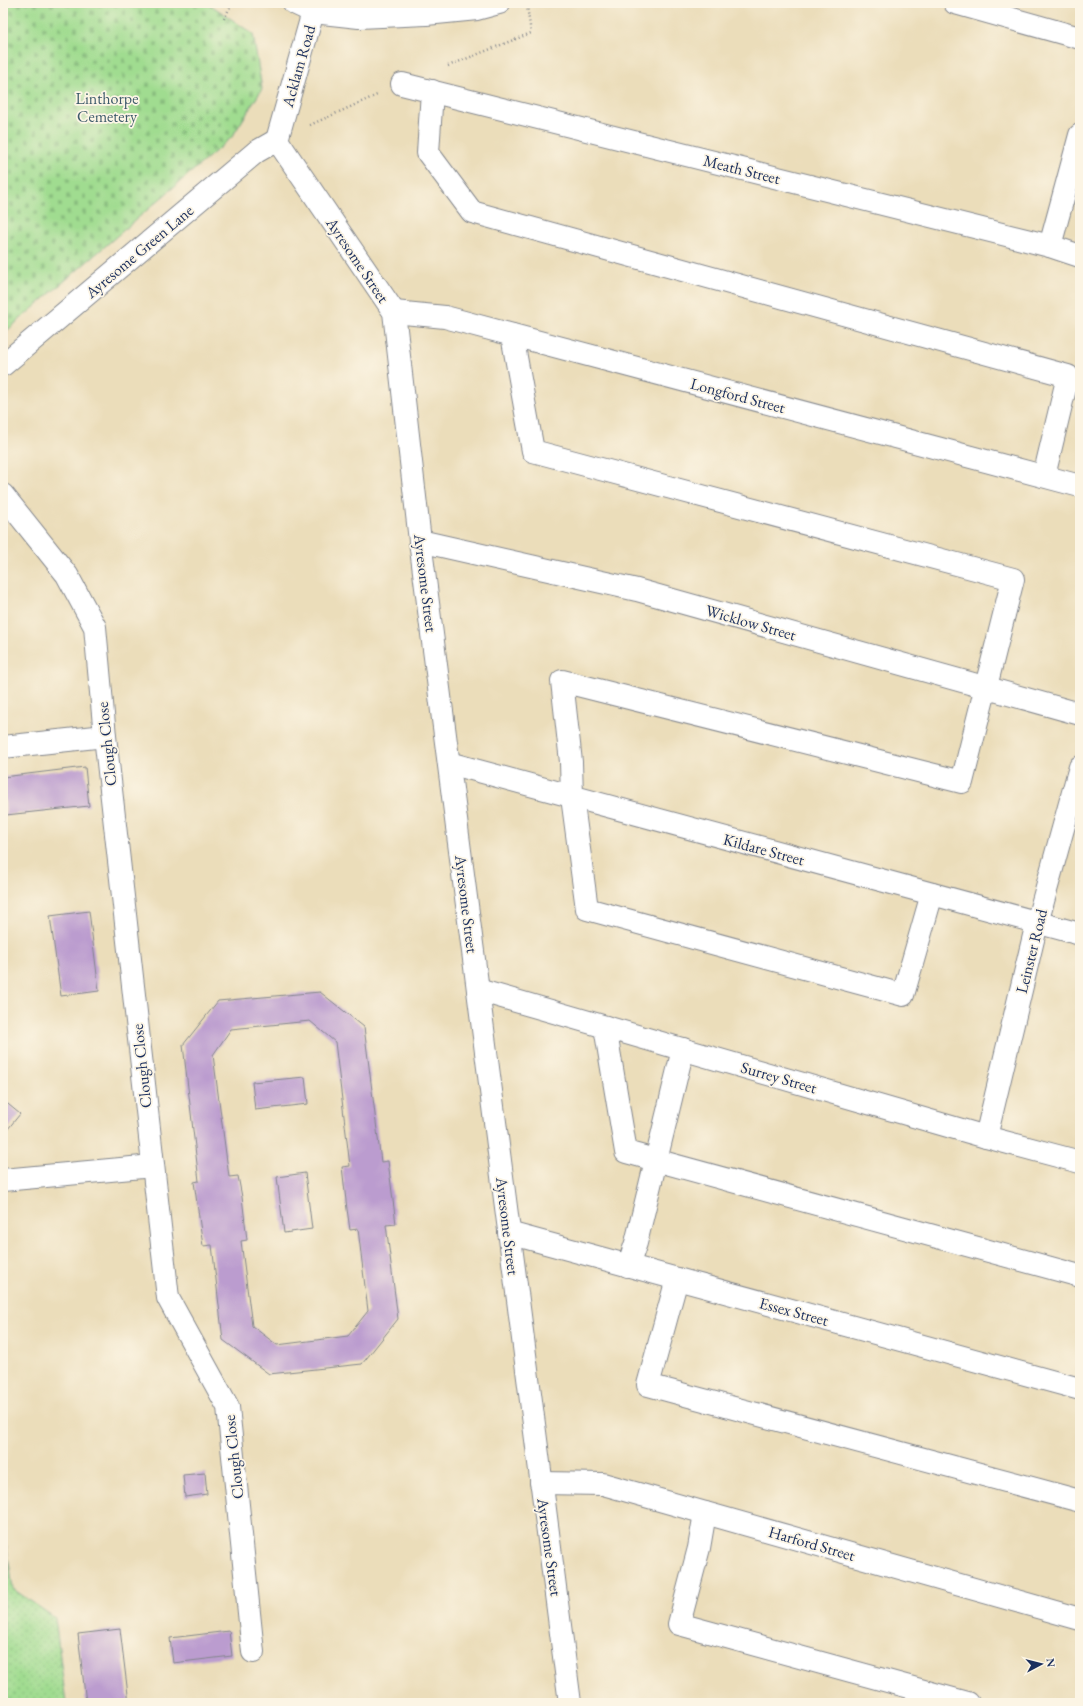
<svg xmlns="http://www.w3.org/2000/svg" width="1083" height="1706" font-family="'EB Garamond',serif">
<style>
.grass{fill:url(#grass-dots);stroke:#5e8677}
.cemetery{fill:url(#cemetery-stones);stroke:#5e8677}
.building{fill:#bb9ccf;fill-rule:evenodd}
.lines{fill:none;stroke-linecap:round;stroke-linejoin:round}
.minor-casing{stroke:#83868c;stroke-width:24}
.major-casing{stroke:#83868c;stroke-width:24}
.path{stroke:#83868c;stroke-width:2.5;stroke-dasharray:1 3;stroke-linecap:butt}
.minor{stroke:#fff;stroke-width:22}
.major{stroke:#fff;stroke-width:22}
.labels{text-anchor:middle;stroke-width:3.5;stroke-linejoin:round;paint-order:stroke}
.street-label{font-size:16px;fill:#1b2f5e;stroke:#fcf5e5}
.park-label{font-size:16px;fill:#3c5a6a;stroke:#fcf5e5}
</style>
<defs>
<pattern id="grass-dots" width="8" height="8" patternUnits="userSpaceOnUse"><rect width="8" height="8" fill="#a0dc90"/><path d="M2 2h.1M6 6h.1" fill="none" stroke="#89bd7f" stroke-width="1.8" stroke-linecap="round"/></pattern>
<pattern id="cemetery-stones" width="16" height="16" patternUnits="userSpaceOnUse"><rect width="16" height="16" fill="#a0dc90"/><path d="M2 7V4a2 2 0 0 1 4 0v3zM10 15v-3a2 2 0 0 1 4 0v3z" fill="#89bd7f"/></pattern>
</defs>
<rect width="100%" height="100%" fill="#fcf5e5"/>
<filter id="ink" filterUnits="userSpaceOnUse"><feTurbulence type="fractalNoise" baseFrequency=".025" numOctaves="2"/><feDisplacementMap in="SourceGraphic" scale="8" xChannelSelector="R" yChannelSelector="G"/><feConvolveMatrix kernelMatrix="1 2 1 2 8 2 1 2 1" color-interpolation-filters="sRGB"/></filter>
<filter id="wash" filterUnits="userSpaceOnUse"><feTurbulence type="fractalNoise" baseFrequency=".012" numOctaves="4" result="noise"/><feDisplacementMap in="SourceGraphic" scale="16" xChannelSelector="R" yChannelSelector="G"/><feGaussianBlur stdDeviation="0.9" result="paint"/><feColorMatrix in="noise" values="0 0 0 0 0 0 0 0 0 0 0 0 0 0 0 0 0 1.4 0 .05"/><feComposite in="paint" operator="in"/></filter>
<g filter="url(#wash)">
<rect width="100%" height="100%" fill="#ebddba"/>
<!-- grass -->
<polygon class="grass" points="3,1521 13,1589 55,1618 66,1703 3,1703"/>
<!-- cemetery -->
<polygon class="cemetery" points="3,3 208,3 253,34 262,89 232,137 3,334"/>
<g id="blocks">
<!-- building -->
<g class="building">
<polygon points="85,767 89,806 6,815 3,777"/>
<polygon points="89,911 99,991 61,996 50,916"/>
<path d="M320,992l44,35 17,135 7,-1 8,63 -10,1 12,94 -36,45 -93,10 -46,-34 -11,-95 -9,1 -6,-43 -3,-21 5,-1 -16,-136 35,-44zM310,1021l25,21 15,124 -8,1 5,42 3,21 8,-1 10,82 -20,25 -71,9 -25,-19 -11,-85 6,-1 -5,-43 -4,-21 -9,1 -16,-122 18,-26z"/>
<polygon points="305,1077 308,1104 255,1110 252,1082"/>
<polygon points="3,1100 20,1114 3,1135"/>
<polygon points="305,1173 312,1229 284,1233 277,1177"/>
<polygon points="205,1473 207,1494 185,1497 183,1475"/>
<polygon points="120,1629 129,1703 86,1703 78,1634"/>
<polygon points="229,1631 232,1656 173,1663 170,1638"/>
</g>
</g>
</g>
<g filter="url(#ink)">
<use href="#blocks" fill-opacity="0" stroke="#83868c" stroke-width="1"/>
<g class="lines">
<defs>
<g id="minor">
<polyline points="955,3 1080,38"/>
<polyline points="402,84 1050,246 1080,256"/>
<polyline points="432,91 428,153 472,212 1068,376 1044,476"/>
<polyline points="277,140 394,312 420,541 570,1703"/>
<polyline points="277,140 313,12"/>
<polyline points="1050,246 1080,135"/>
<polyline points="394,312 445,317 1080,486"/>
<polyline points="512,335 533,451 1013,579 962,782 562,681 571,762 572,797 587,909 903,995 932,894"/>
<polyline points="3,365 256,152 277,140"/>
<polyline points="3,495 67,575 95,627 105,736 168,1298 228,1407 253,1652"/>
<polyline points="420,541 637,590 1080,714"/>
<polyline points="3,747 105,736"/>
<polyline points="449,763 1080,934"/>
<polyline points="478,990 986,1137 1080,1162"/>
<polyline points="605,1027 626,1152 1080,1276"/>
<polyline points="986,1137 1037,923 1080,767"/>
<polyline points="3,1180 153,1166"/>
<polyline points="509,1233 1080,1389"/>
<polyline points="628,1266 636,1243 683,1049"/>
<polyline points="677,1279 648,1385 1080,1501"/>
<polyline points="541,1483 603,1484 1080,1619"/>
<polyline points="705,1513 699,1548 679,1624 968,1703"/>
</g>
<polyline id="major" points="294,3 313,12 359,17 426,14 477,9 499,3"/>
</defs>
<!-- minor casing -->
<use href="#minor" class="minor-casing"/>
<!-- major casing -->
<use href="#major" class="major-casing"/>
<!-- path -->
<g class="path">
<polyline points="224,19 232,3"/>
<polyline points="448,66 531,33 527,6"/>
<polyline points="310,125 377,95"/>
</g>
<!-- minor -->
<use href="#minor" class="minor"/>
<!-- major -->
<use href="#major" class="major"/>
</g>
</g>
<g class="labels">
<!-- street labels -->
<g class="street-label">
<text transform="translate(298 66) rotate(-74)" y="6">Acklam Road</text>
<text transform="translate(742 169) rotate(14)" y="6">Meath Street</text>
<text transform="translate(139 251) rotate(-40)" y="6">Ayresome Green Lane</text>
<text transform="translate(358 260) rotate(56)" y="6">Ayresome Street</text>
<text transform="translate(738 395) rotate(15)" y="6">Longford Street</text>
<text transform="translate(426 583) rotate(83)" y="6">Ayresome Street</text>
<text transform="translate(751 622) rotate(16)" y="6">Wicklow Street</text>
<text transform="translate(106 744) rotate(-96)" y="6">Clough Close</text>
<text transform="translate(764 849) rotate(15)" y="6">Kildare Street</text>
<text transform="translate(467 904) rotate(83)" y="6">Ayresome Street</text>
<text transform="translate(1031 951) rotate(-76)" y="6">Leinster Road</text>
<text transform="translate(141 1066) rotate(-96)" y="6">Clough Close</text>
<text transform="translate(779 1077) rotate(16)" y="6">Surrey Street</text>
<text transform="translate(508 1226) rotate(83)" y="6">Ayresome Street</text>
<text transform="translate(794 1311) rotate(15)" y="6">Essex Street</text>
<text transform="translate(233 1457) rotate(-96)" y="6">Clough Close</text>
<text transform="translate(812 1543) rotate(16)" y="6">Harford Street</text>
<text transform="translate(550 1547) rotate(82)" y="6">Ayresome Street</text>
</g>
<!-- park labels -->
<g class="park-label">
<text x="107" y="104">Linthorpe<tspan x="107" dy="18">Cemetery</tspan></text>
</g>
</g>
<!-- margin -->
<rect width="1083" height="1706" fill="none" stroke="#fcf5e5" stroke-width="16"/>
<!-- north arrow -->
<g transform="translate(1041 1664) rotate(83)" stroke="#fcf5e5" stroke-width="3" paint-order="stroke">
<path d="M0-3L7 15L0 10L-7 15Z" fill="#1b2f5e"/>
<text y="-6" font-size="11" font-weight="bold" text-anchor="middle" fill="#1b2f5e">N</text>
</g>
</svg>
